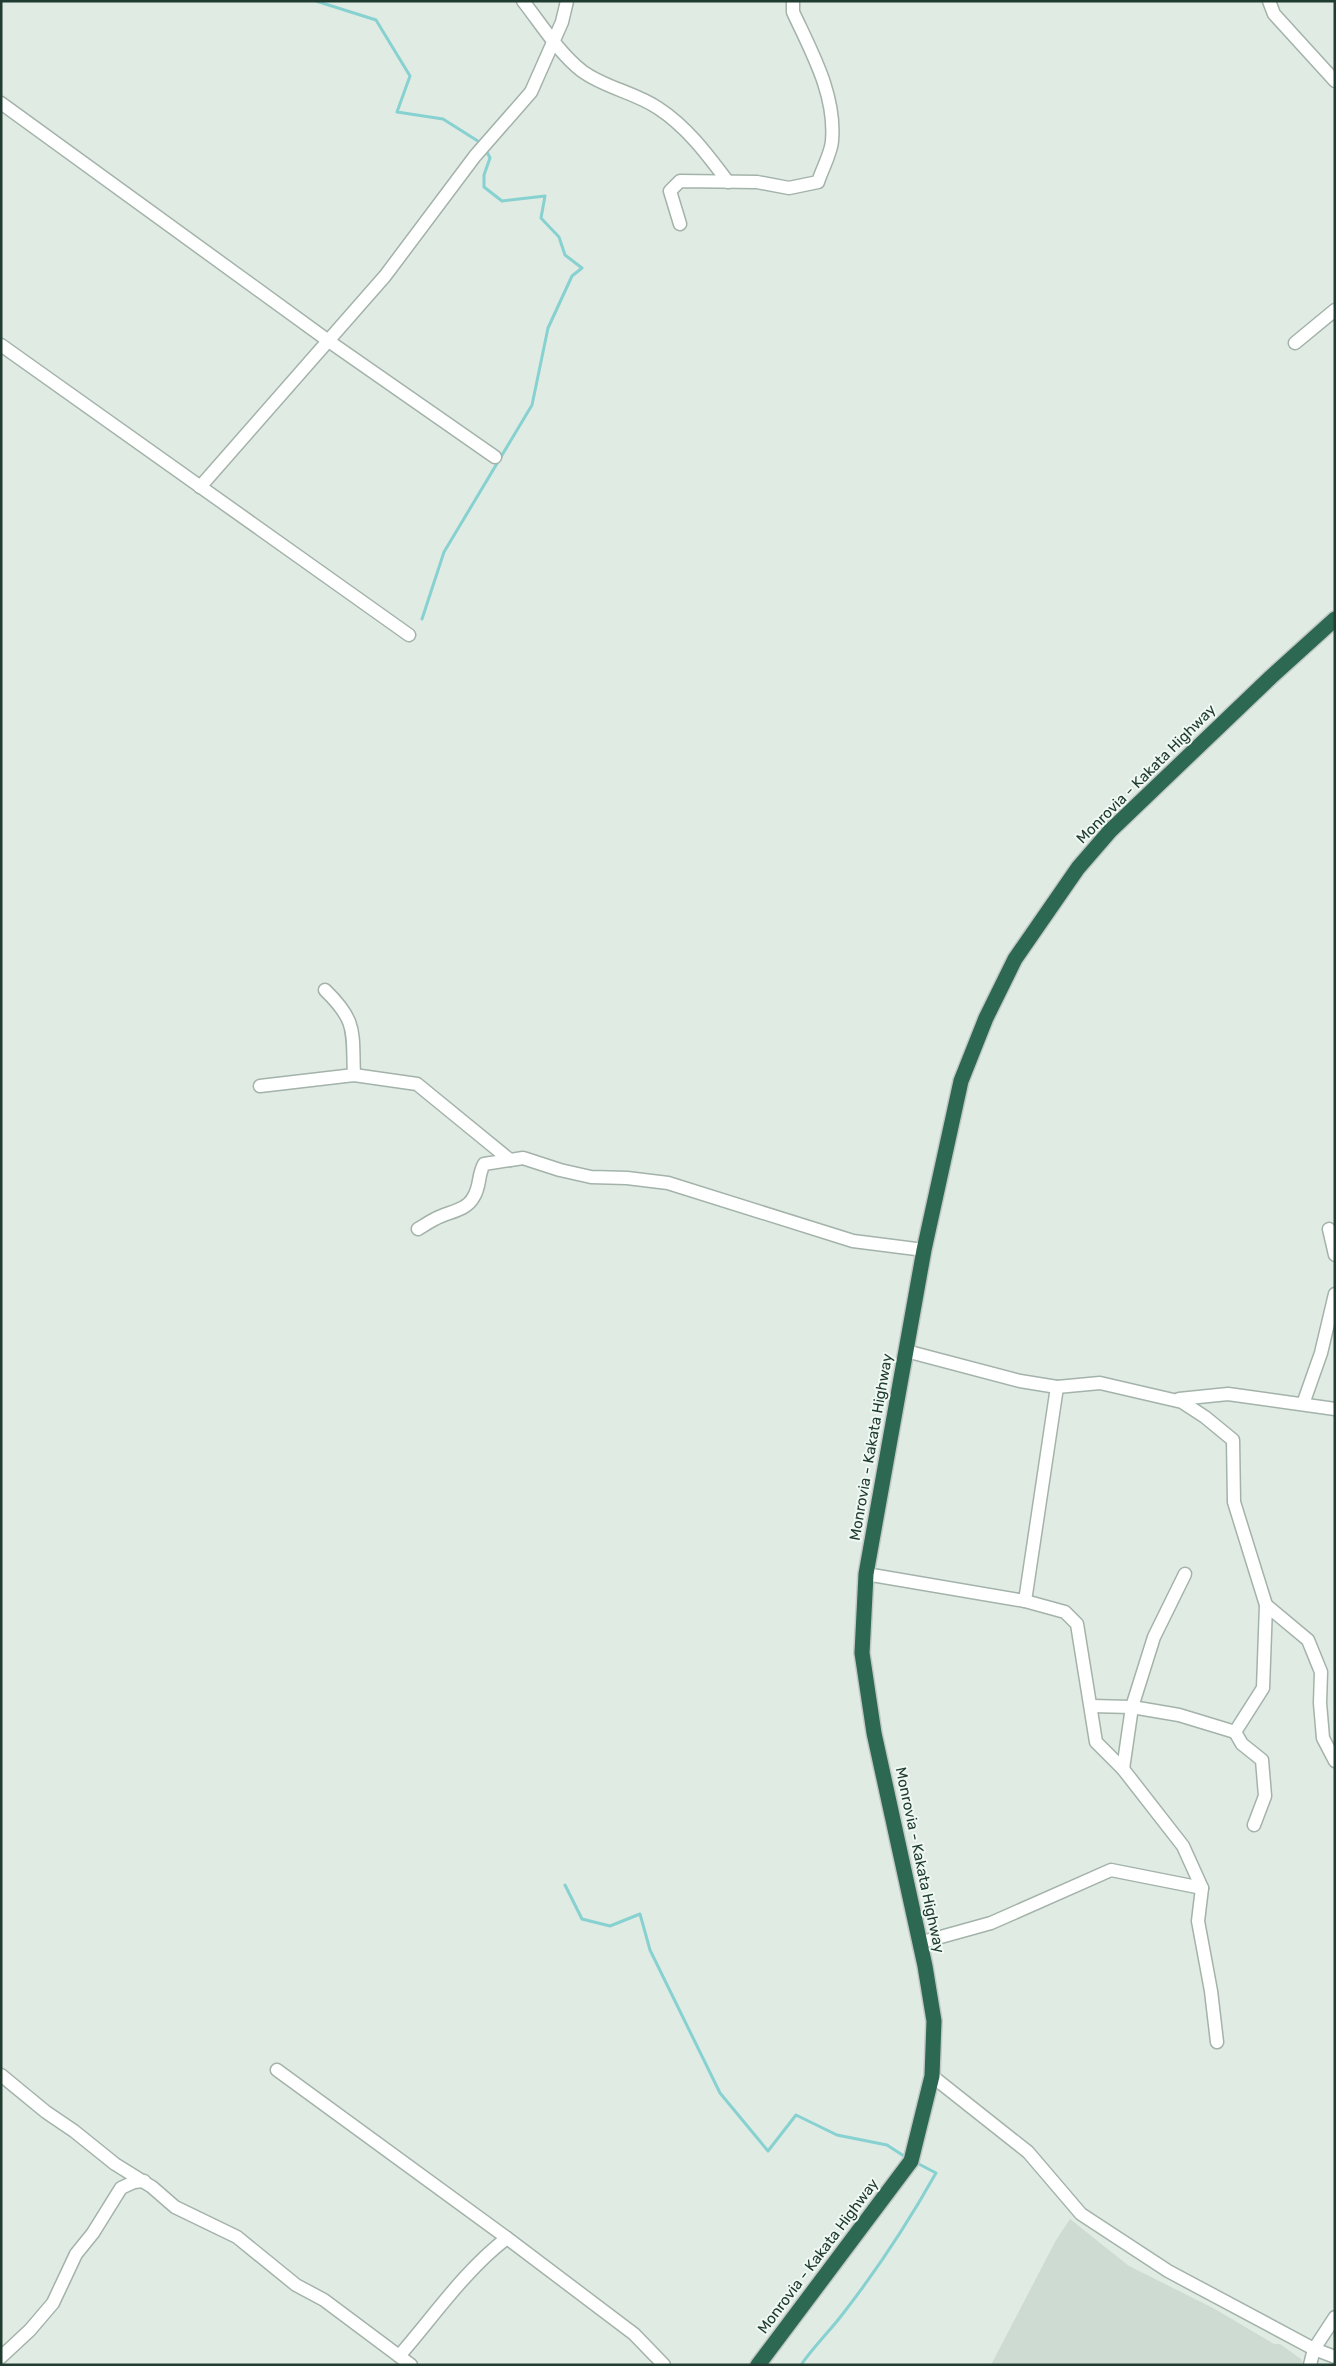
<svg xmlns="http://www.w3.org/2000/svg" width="1336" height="2366" font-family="Rubik,sans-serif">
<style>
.built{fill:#cedbd3}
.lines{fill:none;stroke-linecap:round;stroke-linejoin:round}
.stream{stroke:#87d1d0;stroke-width:3}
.minor-casing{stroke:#a3b3aa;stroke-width:15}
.highway-casing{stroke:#c1c8c5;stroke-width:18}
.minor{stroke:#fff;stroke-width:12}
.highway{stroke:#2c6852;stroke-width:15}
.labels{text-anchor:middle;stroke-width:4;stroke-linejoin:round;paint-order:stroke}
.street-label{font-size:15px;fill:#203c30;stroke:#f0f8f3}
</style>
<rect width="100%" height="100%" fill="#e0ebe4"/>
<!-- built -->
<polygon class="built" points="1070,2219 1129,2266 1215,2309 1274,2344 1280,2344 1301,2359 1304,2365 991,2365 1056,2240"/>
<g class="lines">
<!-- stream -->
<g class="stream">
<polyline points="316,1 376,20 410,76 397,112 443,119 481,143"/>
<polyline points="422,619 444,552 532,405 548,328 572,276 582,268 565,255 559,237 541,218 545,196 502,201 484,187 484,175 490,158 486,150"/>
<polyline points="565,1885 582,1919 610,1926 640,1914 650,1950 720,2093 768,2151 796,2115 837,2135 887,2145 907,2158"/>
<path d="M801,2365c13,-19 30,-35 44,-54 34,-44 64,-90 91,-138l-21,-11"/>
</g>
<defs>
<g id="minor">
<path d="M523,1c18,23 36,52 59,70 23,17 52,21 76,37 29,19 49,46 70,74"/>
<polyline points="1269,1 1274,14 1335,81"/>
<polyline points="1,103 330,342 495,457"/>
<path d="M680,224l-10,-33 10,-10 77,1 32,6 29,-6c4,-13 13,-28 14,-41 4,-46 -20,-88 -39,-129v-11"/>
<polyline points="1295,343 1335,310"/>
<polyline points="1,345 409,635"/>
<polyline points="200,487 385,276 475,156 531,92 562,22 567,1"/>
<path d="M325,990c33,32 27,42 29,85"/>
<polyline points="260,1086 354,1075 417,1084 510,1160"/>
<path d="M418,1229c5,-3 11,-7 17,-10 12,-7 31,-8 38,-21 8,-12 4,-21 11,-34l39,-6 37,12 31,7 36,1 41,5 185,58 71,9"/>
<polyline points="1329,1229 1335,1255"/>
<polyline points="906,1351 1020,1381 1057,1387 1100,1383 1182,1402 1205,1417 1233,1440 1234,1502 1266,1605 1263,1688 1235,1732 1242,1744 1262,1760 1265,1796 1254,1825"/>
<polyline points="1179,1399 1228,1394 1335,1409"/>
<polyline points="1303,1404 1321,1353 1335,1294"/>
<polyline points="866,1574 1025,1601 1065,1612 1077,1624 1096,1742 1123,1769 1183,1846 1202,1888 1198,1921 1211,1991 1217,2042"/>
<polyline points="1025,1601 1057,1387"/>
<polyline points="1266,1605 1308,1640 1321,1672 1320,1703 1323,1738 1335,1761"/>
<polyline points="1091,1706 1132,1707 1179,1715 1235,1732"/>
<polyline points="1123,1769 1132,1707 1154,1637 1185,1574"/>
<polyline points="919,1943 991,1923 1111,1870 1202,1888"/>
<polyline points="277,2070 507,2238"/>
<polyline points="1,2075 46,2112 74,2131 115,2164 152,2187 175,2207 237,2237 296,2285 324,2300 411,2365"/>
<polyline points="932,2076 1028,2152 1081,2214 1168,2271 1314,2349 1335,2357"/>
<path d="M399,2356c35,-40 66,-86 108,-118l127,96 30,31"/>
<polyline points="1,2357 30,2330 53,2303 76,2254 93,2233 121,2188 134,2182 144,2181"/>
<polyline points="1310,2365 1314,2349 1335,2317"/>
</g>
<polyline id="highway" points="758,2365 911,2161 932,2076 934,2021 925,1966 874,1733 862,1653 866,1574 924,1250 961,1081 986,1018 1015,959 1078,868 1110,831 1271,677 1335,619"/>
</defs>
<!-- minor casing -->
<use href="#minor" class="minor-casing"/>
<!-- highway casing -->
<use href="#highway" class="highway-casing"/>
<!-- minor -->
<use href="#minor" class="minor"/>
<!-- highway -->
<use href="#highway" class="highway"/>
</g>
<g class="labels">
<!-- street labels -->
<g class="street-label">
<text transform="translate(1146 774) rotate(-45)" y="5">Monrovia - Kakata Highway</text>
<text transform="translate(871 1447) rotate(-80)" y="5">Monrovia - Kakata Highway</text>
<text transform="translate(920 1860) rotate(78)" y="5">Monrovia - Kakata Highway</text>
<text transform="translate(818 2256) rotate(-53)" y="5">Monrovia - Kakata Highway</text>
</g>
</g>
<!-- border -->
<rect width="1336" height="2366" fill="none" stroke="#203c30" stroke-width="5"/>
</svg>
